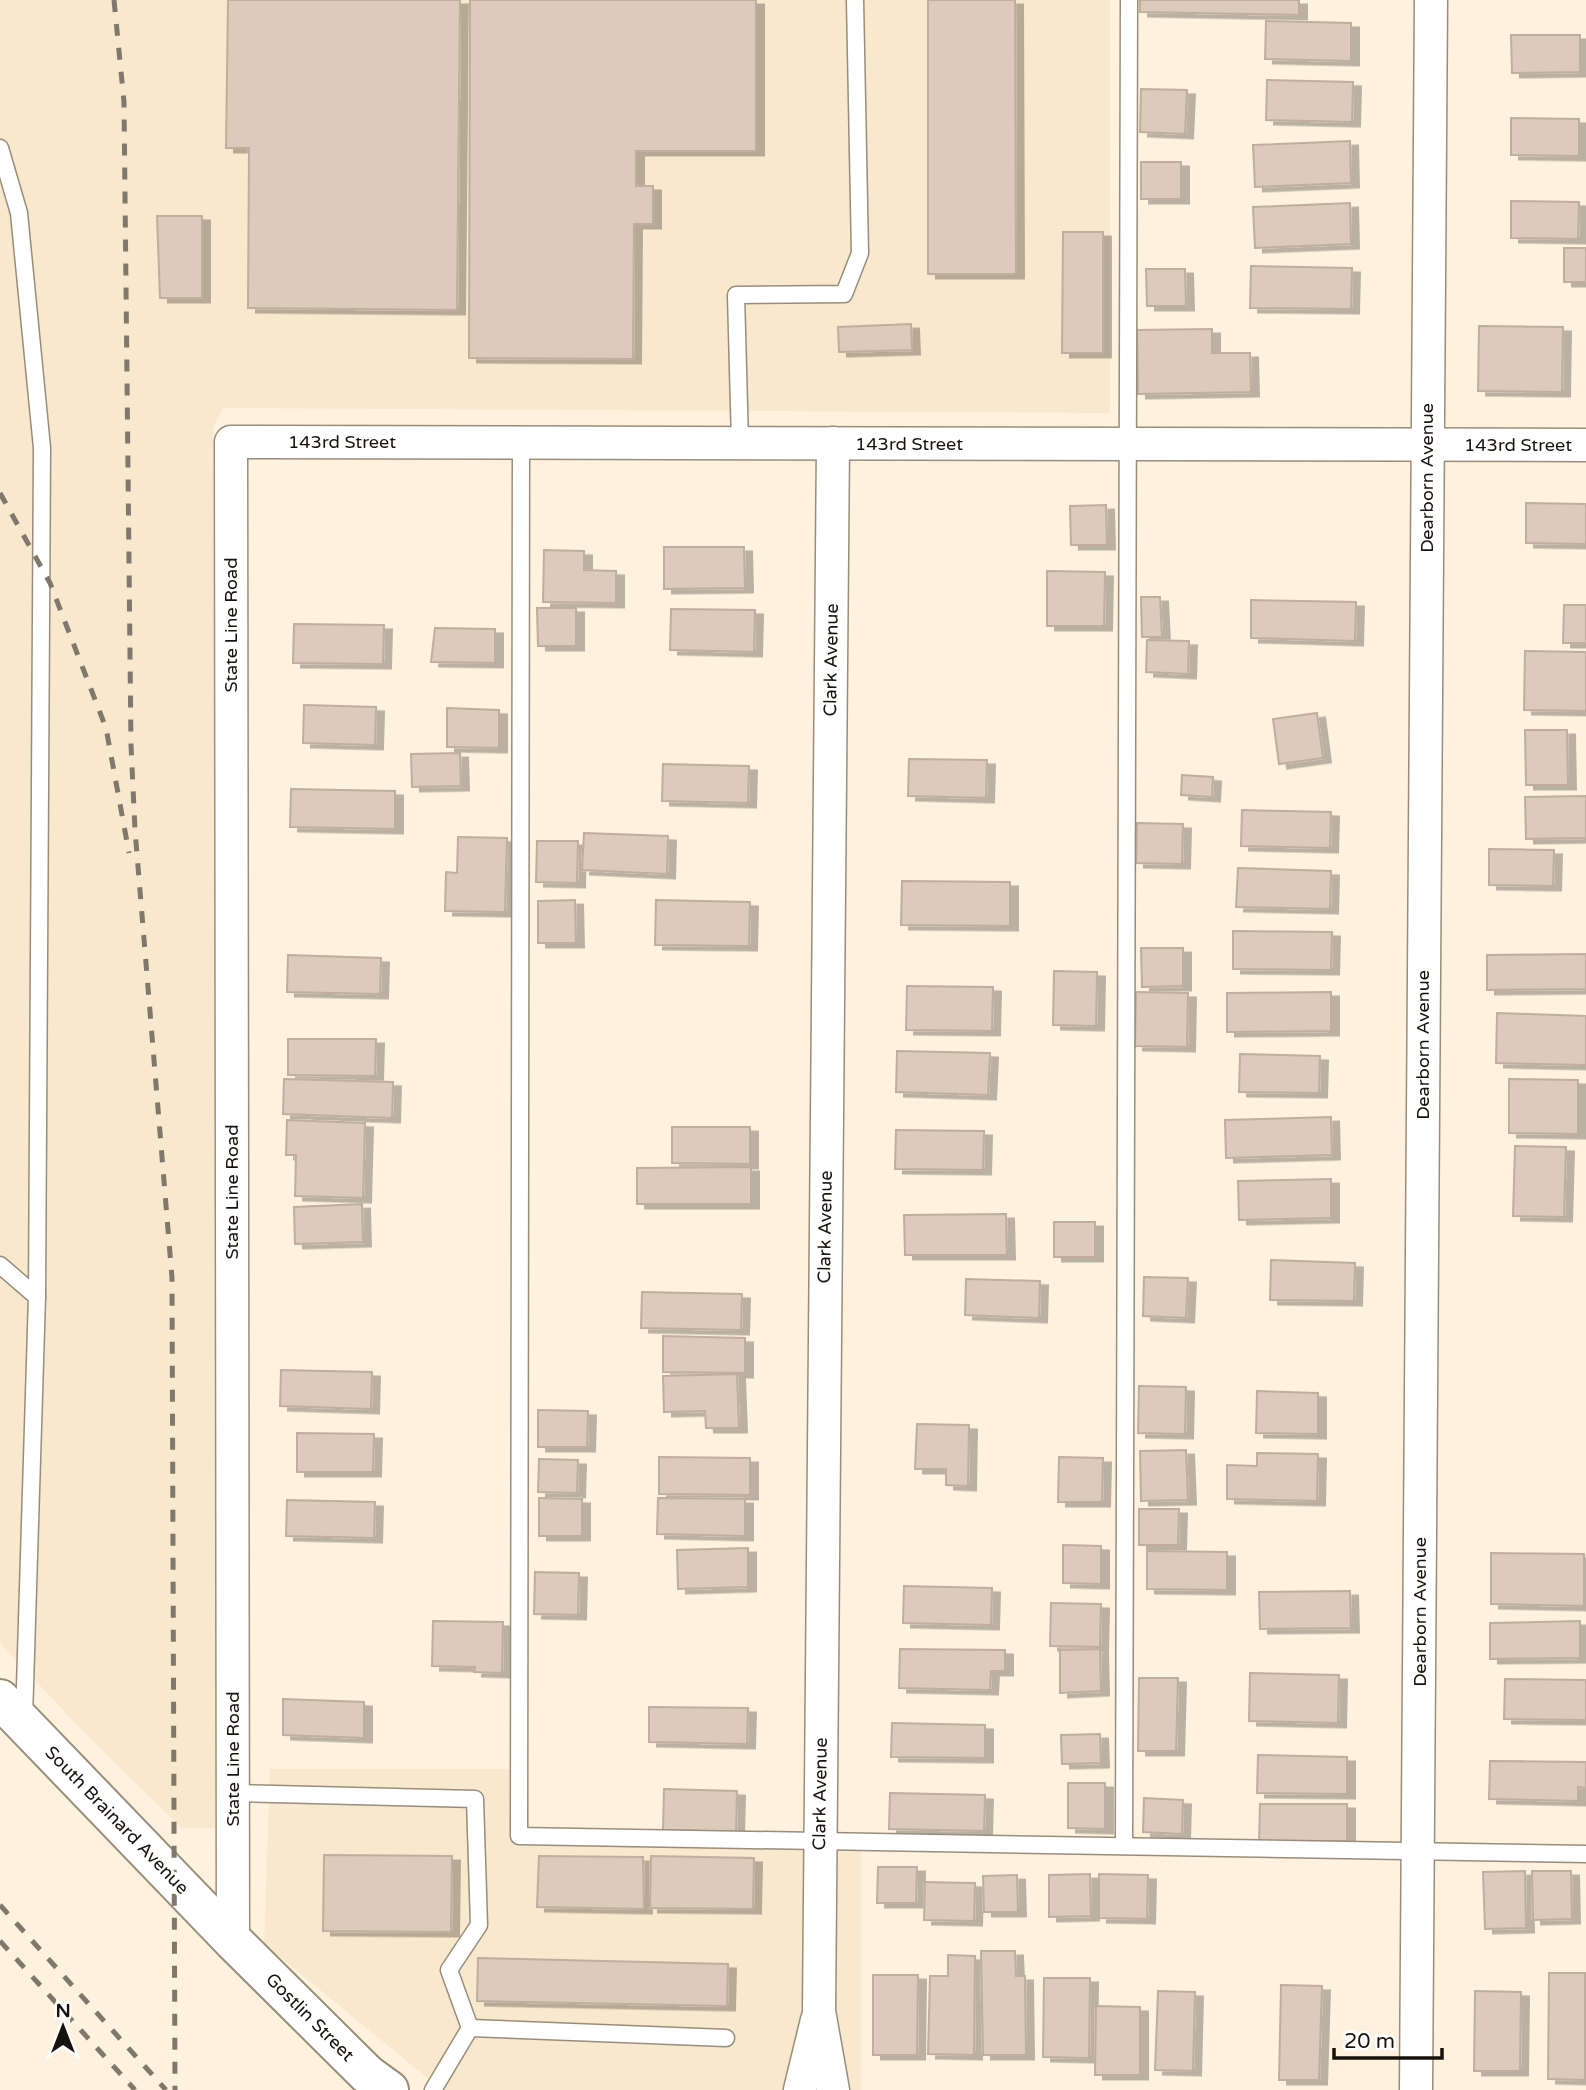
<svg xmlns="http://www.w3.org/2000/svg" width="1586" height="2090" font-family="'Varela Round',sans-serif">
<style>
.built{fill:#f8e8cd}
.building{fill:#dccaba;stroke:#bfae9e;stroke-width:2;filter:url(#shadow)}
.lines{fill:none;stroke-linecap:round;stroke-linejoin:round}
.service-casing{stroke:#988d7a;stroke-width:19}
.minor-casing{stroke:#988d7a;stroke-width:35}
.secondary-casing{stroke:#988d7a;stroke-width:42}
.service{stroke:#fff;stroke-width:16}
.minor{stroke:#fff;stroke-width:32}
.secondary{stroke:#fff;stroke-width:38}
.rail{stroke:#7f786b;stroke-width:5;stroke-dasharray:12 12;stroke-linecap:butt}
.labels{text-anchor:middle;stroke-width:6;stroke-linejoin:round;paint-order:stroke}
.street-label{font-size:18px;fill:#17130c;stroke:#fff}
</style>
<defs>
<filter id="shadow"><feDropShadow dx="8" dy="4.5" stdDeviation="0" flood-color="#0004"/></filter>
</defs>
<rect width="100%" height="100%" fill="#fef2de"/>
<!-- built -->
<g class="built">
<polygon points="0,0 1110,0 1110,413 223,408 213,428 215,1828 181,1828 78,1726 0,1643"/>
<polygon points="270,1769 528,1769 530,1830 861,1834 861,2090 442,2090 264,1944"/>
</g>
<!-- building -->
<g class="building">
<polygon points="228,0 460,0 457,310 248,308 249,148 226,148"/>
<polygon points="470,0 756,0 756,151 636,151 636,186 653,186 653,224 634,224 633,359 469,358"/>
<polygon points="928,0 1015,0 1016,274 928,274"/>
<polygon points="1140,0 1299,0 1299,15 1140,12"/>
<polygon points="1266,21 1351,23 1351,61 1265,59"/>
<polygon points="1511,35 1580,35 1580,72 1512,73"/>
<polygon points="1267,80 1353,82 1352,122 1266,120"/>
<polygon points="1141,89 1187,90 1185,134 1140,132"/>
<polygon points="1511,118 1579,119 1579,156 1511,155"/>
<polygon points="1350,141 1351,183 1255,187 1253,145"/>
<rect x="1141" y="162" width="40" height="37"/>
<polygon points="1511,201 1579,202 1578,239 1511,238"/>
<polygon points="1350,203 1351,244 1255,248 1253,207"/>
<polygon points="157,216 202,216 202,298 160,298"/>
<polygon points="1063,232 1103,232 1103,353 1062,353"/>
<rect x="1564" y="248" width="22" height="34"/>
<polygon points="1251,266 1352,268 1351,309 1250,308"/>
<polygon points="1146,269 1185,269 1186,306 1147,306"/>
<polygon points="911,324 912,350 839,352 838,327"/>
<polygon points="1479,326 1563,327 1562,392 1478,391"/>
<polygon points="1212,329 1212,353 1250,353 1251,392 1138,394 1137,330"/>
<polygon points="1526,503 1586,504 1586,544 1526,543"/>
<polygon points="1106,505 1107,545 1071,545 1070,506"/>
<polygon points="664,547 744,547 745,588 664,589"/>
<polygon points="544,550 584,551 584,570 616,571 616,603 543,602"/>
<polygon points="1047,571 1105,572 1104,626 1047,626"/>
<polygon points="1141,597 1160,597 1162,637 1142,637"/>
<polygon points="1251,600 1356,602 1355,641 1251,638"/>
<polygon points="1564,605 1586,605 1586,643 1563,643"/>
<polygon points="537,608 576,608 576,646 538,646"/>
<polygon points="671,609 755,610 754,652 670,650"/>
<polygon points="294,624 384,625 383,664 293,663"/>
<polygon points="435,628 495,629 495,663 431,662"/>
<polygon points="1147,640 1189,641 1188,674 1146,672"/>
<polygon points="1525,651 1586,652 1586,711 1524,710"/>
<polygon points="304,705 376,707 375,745 303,743"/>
<polygon points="447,708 499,710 499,748 447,747"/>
<polygon points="1317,713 1323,758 1279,764 1273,719"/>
<polygon points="1525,730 1567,730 1568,785 1526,785"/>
<polygon points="460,753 461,786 412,787 411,754"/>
<polygon points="909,759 987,760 986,798 908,796"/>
<polygon points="663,764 749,766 748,803 662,801"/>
<polygon points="1182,775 1213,777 1212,797 1181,795"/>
<polygon points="291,789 395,791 395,829 290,827"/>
<polygon points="1586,796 1586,838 1526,839 1525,797"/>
<polygon points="1242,810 1331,812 1330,848 1241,846"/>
<polygon points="1137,823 1183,824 1182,864 1136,863"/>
<polygon points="584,833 668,836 667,874 582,870"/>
<polygon points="458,837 507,838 505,912 445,911 446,872 457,873"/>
<polygon points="537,841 578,841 577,883 536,882"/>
<polygon points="1489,849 1554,850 1553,886 1489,885"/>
<polygon points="1238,868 1331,871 1330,909 1236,907"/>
<polygon points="902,881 1010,882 1010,926 901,925"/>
<polygon points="575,900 576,943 538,943 538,901"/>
<polygon points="656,900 750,902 749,946 655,945"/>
<polygon points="1233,931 1332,932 1331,970 1233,969"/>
<polygon points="1141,948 1183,948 1183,986 1142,987"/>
<polygon points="1586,954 1586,989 1487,990 1487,955"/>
<polygon points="288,955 381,958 380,994 287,992"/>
<polygon points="1054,971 1097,972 1096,1026 1053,1025"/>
<polygon points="907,986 993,987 992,1031 906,1030"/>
<polygon points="1136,992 1188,993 1187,1047 1135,1046"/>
<polygon points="1331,992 1331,1031 1227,1032 1227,993"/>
<polygon points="1497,1013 1586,1016 1586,1065 1496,1063"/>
<polygon points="288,1039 376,1039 375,1076 288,1075"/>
<polygon points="897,1051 990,1053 988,1095 896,1092"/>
<polygon points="1240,1054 1320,1056 1319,1093 1239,1092"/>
<polygon points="284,1079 393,1082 392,1118 283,1114"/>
<polygon points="1509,1079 1578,1080 1578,1134 1509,1133"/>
<polygon points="1331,1117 1332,1155 1226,1158 1225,1120"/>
<polygon points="287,1120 365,1123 363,1198 295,1196 296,1155 286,1155"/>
<polygon points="672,1127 750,1127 750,1164 672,1163"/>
<polygon points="896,1130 984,1131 983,1170 895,1169"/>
<polygon points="1515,1146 1566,1147 1564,1217 1513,1216"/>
<polygon points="751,1167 751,1204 637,1204 637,1168"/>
<polygon points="1331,1179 1331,1218 1239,1220 1238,1181"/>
<polygon points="362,1204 363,1242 295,1244 294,1207"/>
<polygon points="1006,1214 1007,1255 905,1255 904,1215"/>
<rect x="1054" y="1222" width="41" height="35"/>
<polygon points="1271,1260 1355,1263 1354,1301 1270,1300"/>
<polygon points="1144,1277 1188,1278 1186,1318 1143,1316"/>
<polygon points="966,1279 1040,1281 1039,1318 965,1315"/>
<polygon points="642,1292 742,1294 741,1330 641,1328"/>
<polygon points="663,1336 745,1338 745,1373 663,1372"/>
<polygon points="281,1370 372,1372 371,1409 280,1406"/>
<polygon points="737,1374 739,1428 706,1428 705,1411 664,1412 663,1376"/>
<polygon points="1139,1386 1186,1387 1185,1434 1138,1433"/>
<polygon points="1257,1391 1318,1393 1318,1434 1256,1433"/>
<polygon points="538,1410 588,1411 587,1447 538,1447"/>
<polygon points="917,1424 969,1425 968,1486 946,1485 946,1469 915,1469"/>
<polygon points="297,1433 374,1434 373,1472 297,1472"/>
<polygon points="1186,1450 1188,1500 1141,1501 1140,1451"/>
<polygon points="1257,1453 1318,1454 1317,1501 1227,1499 1227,1465 1257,1466"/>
<polygon points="659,1457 750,1458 750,1495 659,1494"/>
<polygon points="1059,1457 1103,1458 1102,1502 1058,1502"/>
<polygon points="539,1459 578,1460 577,1493 538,1492"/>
<polygon points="539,1498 582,1499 582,1536 539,1536"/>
<polygon points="658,1498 745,1499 745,1536 657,1534"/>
<polygon points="287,1500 375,1502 374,1538 286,1536"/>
<polygon points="1139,1509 1179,1509 1178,1545 1139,1545"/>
<polygon points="1063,1545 1101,1546 1101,1584 1063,1583"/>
<polygon points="748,1548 748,1587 678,1589 677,1550"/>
<polygon points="1147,1551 1227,1552 1227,1590 1147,1589"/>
<polygon points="1491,1553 1584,1554 1584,1606 1491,1604"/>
<polygon points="535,1572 579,1573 578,1615 534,1614"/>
<polygon points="904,1586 992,1588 991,1625 903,1623"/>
<polygon points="1350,1591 1351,1628 1260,1629 1259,1592"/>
<polygon points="1051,1603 1101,1604 1100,1647 1050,1646"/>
<polygon points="433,1621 503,1622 502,1673 474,1672 475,1667 432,1666"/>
<polygon points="1580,1621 1580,1658 1490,1659 1490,1623"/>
<polygon points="900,1649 1005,1650 1005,1671 991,1671 990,1690 899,1688"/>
<polygon points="1100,1649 1101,1691 1060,1693 1060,1650"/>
<polygon points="1250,1673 1339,1675 1338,1723 1249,1721"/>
<polygon points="1139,1678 1178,1678 1176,1751 1138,1751"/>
<polygon points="1505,1679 1586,1680 1586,1720 1504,1719"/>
<polygon points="283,1699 364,1702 364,1738 283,1735"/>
<polygon points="649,1707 748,1708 747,1744 649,1742"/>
<polygon points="892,1723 985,1725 985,1758 891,1757"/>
<polygon points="1100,1734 1101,1763 1062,1764 1061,1735"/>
<polygon points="1258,1755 1347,1757 1347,1794 1257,1793"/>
<polygon points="1490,1761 1586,1762 1586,1788 1578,1787 1578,1801 1489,1799"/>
<polygon points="1068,1783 1105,1783 1105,1829 1068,1828"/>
<polygon points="664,1789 737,1791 736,1832 663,1830"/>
<polygon points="890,1793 985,1795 984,1831 889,1829"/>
<polygon points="1144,1798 1183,1800 1182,1834 1143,1832"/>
<polygon points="1260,1804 1347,1804 1347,1841 1259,1841"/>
<polygon points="324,1855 452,1856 451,1932 323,1931"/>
<polygon points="539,1856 643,1857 644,1909 537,1907"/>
<polygon points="651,1856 754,1858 753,1909 650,1908"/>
<polygon points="878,1867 917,1867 916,1903 877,1903"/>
<polygon points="1525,1871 1526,1928 1485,1929 1483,1872"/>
<polygon points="1532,1871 1571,1871 1572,1919 1533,1920"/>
<polygon points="1090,1874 1091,1916 1049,1917 1049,1875"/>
<polygon points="1099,1874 1148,1875 1147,1919 1099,1918"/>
<polygon points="1017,1875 1018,1912 984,1912 983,1876"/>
<polygon points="925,1882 975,1883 974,1921 924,1920"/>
<polygon points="981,1951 1015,1951 1016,1976 1025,1976 1026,2055 983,2055"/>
<polygon points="948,1955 975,1956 974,2055 928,2054 930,1976 948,1976"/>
<polygon points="478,1958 728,1964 727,2006 477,2001"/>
<polygon points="1549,1973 1585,1973 1585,2080 1548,2079"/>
<polygon points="873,1975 918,1975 917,2055 873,2055"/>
<polygon points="1044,1978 1090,1978 1089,2058 1043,2057"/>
<polygon points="1281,1985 1322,1986 1319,2080 1279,2080"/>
<polygon points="1158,1991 1195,1992 1193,2071 1155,2070"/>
<polygon points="1475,1991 1521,1992 1520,2071 1474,2071"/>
<polygon points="1096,2006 1140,2007 1140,2075 1095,2075"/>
</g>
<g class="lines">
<defs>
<g id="service">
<polyline points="0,148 19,213 42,448 37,1297"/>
<polyline points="521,443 519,1836 1586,1854"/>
<polyline points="740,443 736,295 844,294 860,253 855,0"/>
<polyline points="0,1265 37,1297 24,1718"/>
<polyline points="233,1793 475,1799 479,1925 449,1970 470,2028 433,2090"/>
<polyline points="1124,1846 1129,0"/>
<polyline points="470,2028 726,2038"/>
</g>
<g id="minor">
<polyline points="233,1941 231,442 1586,445"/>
<polyline points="800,2090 817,2020"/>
<polyline points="833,2090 819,2011 833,443"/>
<polyline points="1416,2090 1431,0"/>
</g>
<polyline id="secondary" points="0,1699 233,1941 367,2074 389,2090"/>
</defs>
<!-- service casing -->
<use href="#service" class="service-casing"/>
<!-- minor casing -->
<use href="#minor" class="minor-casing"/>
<!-- secondary casing -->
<use href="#secondary" class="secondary-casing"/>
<!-- service -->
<use href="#service" class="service"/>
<!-- minor -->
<use href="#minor" class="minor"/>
<!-- secondary -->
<use href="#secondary" class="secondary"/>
<!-- rail -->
<g class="rail">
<polyline points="114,0 124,102 131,745 135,830 172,1278 175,2090"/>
<polyline points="0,493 50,583 106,728 129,853"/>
<polyline points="0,1905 166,2090"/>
<polyline points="0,1941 135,2090"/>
</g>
</g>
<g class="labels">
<!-- street labels -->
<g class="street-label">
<text x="342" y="448">143rd Street</text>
<text x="909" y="450">143rd Street</text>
<text x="1518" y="451">143rd Street</text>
<text transform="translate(1427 478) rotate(-90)" y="6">Dearborn Avenue</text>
<text transform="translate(231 625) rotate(-90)" y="6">State Line Road</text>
<text transform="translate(831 660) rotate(-89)" y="6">Clark Avenue</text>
<text transform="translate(1423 1045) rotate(-90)" y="6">Dearborn Avenue</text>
<text transform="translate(232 1192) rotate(-90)" y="6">State Line Road</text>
<text transform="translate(825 1227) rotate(-89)" y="6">Clark Avenue</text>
<text transform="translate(1420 1612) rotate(-90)" y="6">Dearborn Avenue</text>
<text transform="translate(233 1759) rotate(-90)" y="6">State Line Road</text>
<text transform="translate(820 1794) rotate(-89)" y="6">Clark Avenue</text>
<text transform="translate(117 1820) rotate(46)" y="6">South Brainard Avenue</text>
<text transform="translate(310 2017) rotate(45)" y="6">Gostlin Street</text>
</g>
</g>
<!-- north arrow -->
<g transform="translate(63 2027)" stroke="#ffffff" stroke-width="5" paint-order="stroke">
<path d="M0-5L12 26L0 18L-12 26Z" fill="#17130c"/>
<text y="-10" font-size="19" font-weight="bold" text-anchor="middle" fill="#17130c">N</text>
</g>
<!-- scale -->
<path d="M1334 2048v10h108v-10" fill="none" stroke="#17130c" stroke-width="3.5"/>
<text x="1344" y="2048" font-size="21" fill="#17130c" stroke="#ffffff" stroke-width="5" paint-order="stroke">20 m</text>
</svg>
